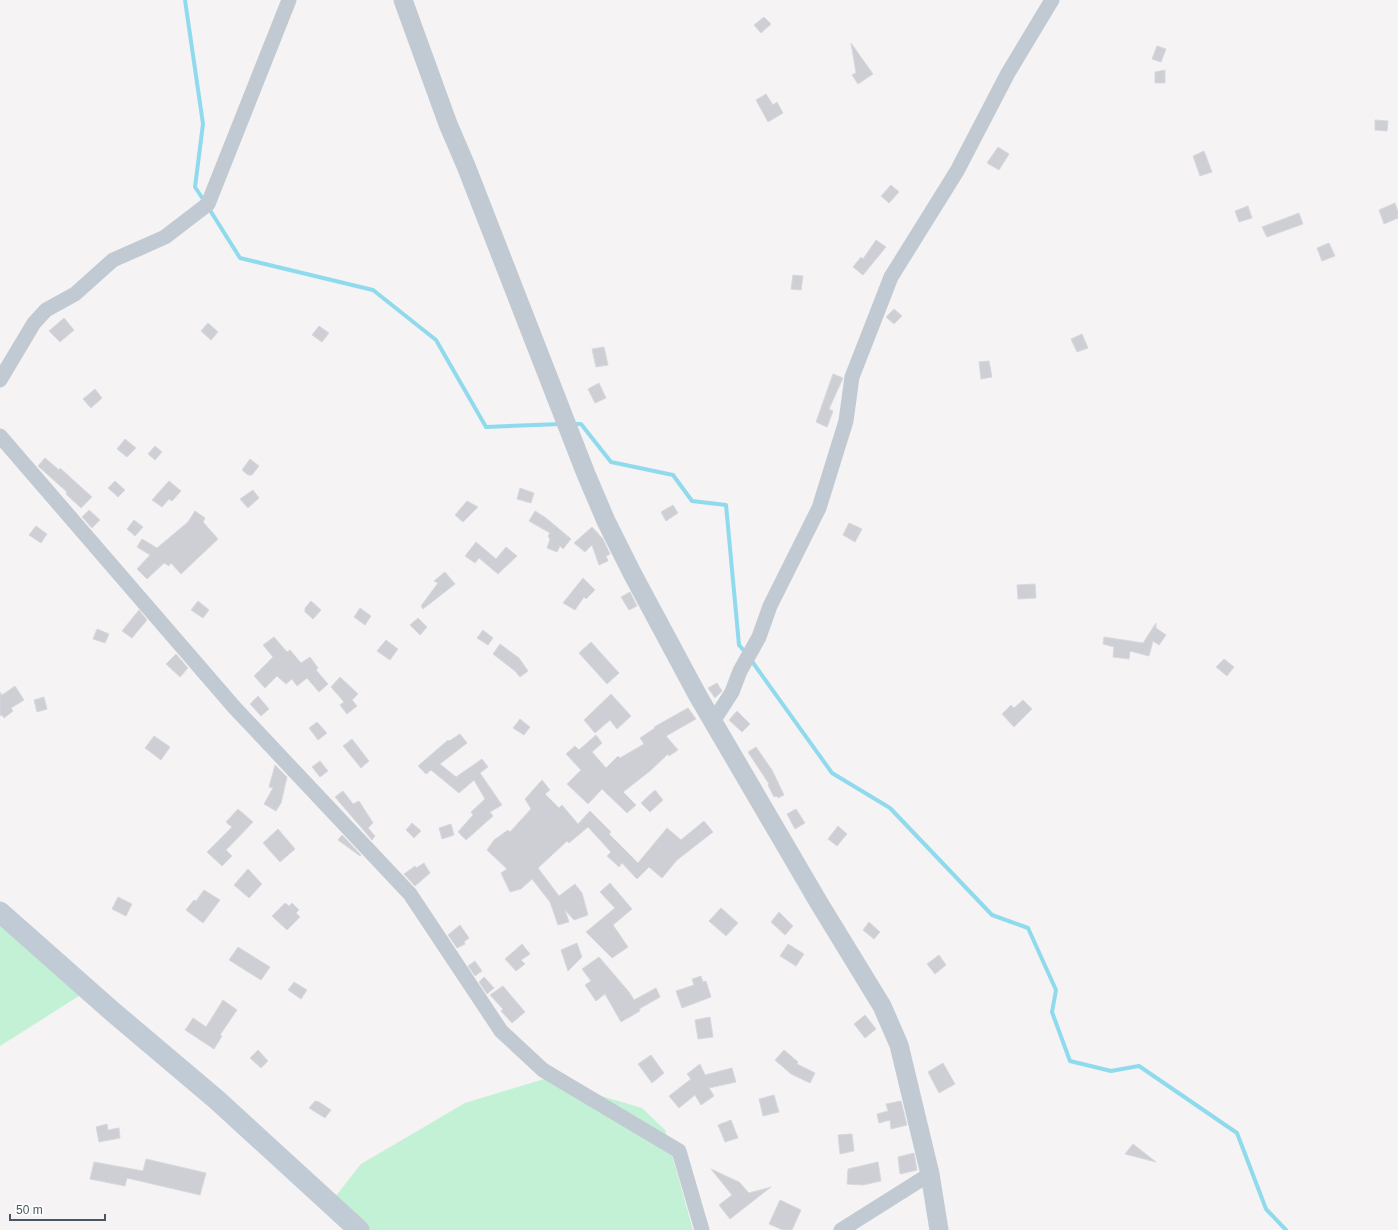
<svg xmlns="http://www.w3.org/2000/svg" width="1398" height="1230" font-family="Helvetica,sans-serif">
<style>
.green{fill:#c3f1d5}
.lines{fill:none;stroke-linecap:round;stroke-linejoin:round}
.stream{stroke:#90daee;stroke-width:4}
.building{fill:#cdcfd5;stroke:#d7d9de}
.minor{stroke:#c1cad2;stroke-width:15}
.tertiary{stroke:#c1cad2;stroke-width:19}
.secondary{stroke:#c1cbd6;stroke-width:21}
</style>
<rect width="100%" height="100%" fill="#f5f3f3"/>
<!-- green -->
<g class="green">
<polygon points="0,918 82,994 0,1046"/>
<polygon points="544,1079 642,1108 665,1130 693,1230 370,1230 335,1197 361,1164 465,1103"/>
</g>
<g class="lines">
<!-- stream -->
<g class="stream">
<polyline points="185,0 203,124 195,187 205,202"/>
<polyline points="208,207 240,258 373,290 436,340 486,427 561,424"/>
<polyline points="572,424 581,424 611,462 673,475 692,501 726,505 739,645 746,653"/>
<polyline points="751,660 832,773 890,808 992,915 1028,928 1056,990 1052,1012 1070,1061 1111,1071 1139,1066 1237,1133 1266,1209 1286,1230"/>
</g>
</g>
<!-- building -->
<g class="building">
<polygon points="764,17 771,24 761,33 754,25"/>
<polygon points="851,43 873,74 858,84 852,75 856,73"/>
<polygon points="1157,46 1166,49 1161,62 1152,59"/>
<polygon points="1165,70 1165,83 1155,83 1155,72"/>
<polygon points="766,94 773,105 777,102 783,113 768,122 756,100"/>
<polygon points="1375,120 1388,121 1387,131 1375,130"/>
<polygon points="998,147 1009,154 999,170 987,163"/>
<polygon points="1204,151 1212,172 1200,176 1193,156"/>
<polygon points="891,185 899,192 889,203 881,196"/>
<polygon points="1395,203 1398,212 1398,218 1384,224 1379,210"/>
<polygon points="1248,206 1252,218 1239,222 1235,211"/>
<polygon points="1299,213 1303,224 1267,237 1262,227"/>
<polygon points="876,240 886,247 863,275 853,267 861,257 863,259"/>
<polygon points="1329,243 1335,256 1322,261 1317,248"/>
<polygon points="793,275 803,276 801,290 791,289"/>
<polygon points="894,309 902,316 894,324 886,317"/>
<polygon points="64,318 74,330 60,342 49,331"/>
<polygon points="208,323 218,332 211,340 201,331"/>
<polygon points="319,326 329,333 322,342 312,335"/>
<polygon points="1082,334 1088,348 1077,352 1071,339"/>
<polygon points="604,347 608,365 596,367 592,349"/>
<polygon points="989,361 992,377 981,379 979,362"/>
<polygon points="833,374 843,378 829,409 833,411 827,427 816,422"/>
<polygon points="599,383 606,398 595,403 588,389"/>
<polygon points="95,389 102,398 91,408 83,399"/>
<polygon points="125,439 136,448 127,457 117,449"/>
<polygon points="155,446 162,452 155,460 148,454"/>
<polygon points="45,458 59,470 60,468 92,497 81,508 66,494 67,492 38,466"/>
<polygon points="250,459 259,466 252,475 248,475 242,470"/>
<polygon points="115,481 125,490 118,497 108,488"/>
<polygon points="169,481 181,491 172,501 169,499 162,507 152,500"/>
<polygon points="520,488 534,493 531,503 517,499"/>
<polygon points="253,490 259,498 248,508 240,499"/>
<polygon points="467,501 478,507 463,522 455,515"/>
<polygon points="673,505 678,513 666,521 661,512"/>
<polygon points="89,510 100,520 92,528 82,517"/>
<polygon points="195,511 205,518 203,522 218,539 181,574 171,563 169,566 164,563 147,579 137,569 150,555 137,547 142,539 157,548 188,522"/>
<polygon points="535,511 546,518 571,539 563,549 560,546 557,552 547,548 550,539 548,536 550,533 529,521"/>
<polygon points="134,520 143,527 135,536 127,529"/>
<polygon points="849,523 862,529 855,542 843,535"/>
<polygon points="36,526 47,534 41,543 29,535"/>
<polygon points="592,527 603,539 610,554 606,556 608,561 599,565 592,545 585,552 574,543"/>
<polygon points="476,542 496,559 506,547 517,556 498,574 479,558 475,563 465,556"/>
<polygon points="445,572 455,584 423,609 421,606 438,583 434,581"/>
<polygon points="583,578 595,590 586,599 584,597 575,610 563,603"/>
<polygon points="1035,584 1036,598 1018,599 1017,585"/>
<polygon points="630,592 637,606 629,610 621,597"/>
<polygon points="198,601 209,610 203,618 191,610"/>
<polygon points="311,601 321,610 313,619 305,612 305,608"/>
<polygon points="360,608 371,616 365,625 354,617"/>
<polygon points="139,610 147,620 132,638 122,631"/>
<polygon points="418,618 427,627 420,635 410,625"/>
<polygon points="1156,623 1156,628 1166,635 1159,645 1153,641 1149,656 1130,651 1129,659 1113,657 1114,647 1103,644 1104,637 1143,643"/>
<polygon points="97,629 109,634 105,643 93,639"/>
<polygon points="483,630 493,638 488,645 477,638"/>
<polygon points="274,637 287,652 290,650 301,663 310,657 318,668 316,670 328,684 319,692 307,678 297,686 292,679 286,684 277,676 265,688 254,676 273,657 263,645"/>
<polygon points="386,640 398,649 390,660 377,651"/>
<polygon points="591,642 619,673 607,684 579,653"/>
<polygon points="500,644 519,658 528,671 520,677 515,671 493,654"/>
<polygon points="176,654 188,668 180,677 166,664"/>
<polygon points="1224,659 1234,667 1227,676 1216,667"/>
<polygon points="340,677 358,694 352,700 357,706 347,714 340,705 344,702 331,687"/>
<polygon points="717,683 722,691 715,698 708,688"/>
<polygon points="15,686 24,700 11,708 13,711 4,718 2,715 0,716 0,692 2,695"/>
<polygon points="611,694 631,716 617,729 610,720 595,733 584,720"/>
<polygon points="258,696 269,709 261,716 250,704"/>
<polygon points="44,697 47,709 37,712 34,700"/>
<polygon points="1023,700 1032,709 1014,727 1002,714 1011,705 1014,708"/>
<polygon points="688,708 696,719 666,736 678,750 669,756 668,754 650,771 623,792 636,805 627,813 602,789 588,804 567,784 581,770 566,754 575,746 579,750 596,735 602,743 592,752 606,768 618,756 620,758 644,744 640,738 655,728 654,727"/>
<polygon points="737,711 750,724 742,732 729,720"/>
<polygon points="520,719 530,727 524,735 513,728"/>
<polygon points="317,722 327,733 318,740 309,728"/>
<polygon points="460,734 467,743 440,764 456,777 482,759 488,767 480,773 502,805 490,812 493,816 466,840 458,832 473,815 471,812 485,799 474,780 459,793 431,770 426,774 418,766 448,740 449,741"/>
<polygon points="154,736 170,747 161,760 145,748"/>
<polygon points="352,739 369,761 361,768 343,746"/>
<polygon points="756,747 772,770 784,795 778,798 777,796 774,797 768,785 769,784 748,752"/>
<polygon points="320,761 328,771 320,777 312,767"/>
<polygon points="275,765 287,777 281,803 276,811 264,804 273,788 269,787"/>
<polygon points="542,780 550,790 545,794 559,808 562,805 578,824 590,811 611,832 609,834 638,863 667,828 681,840 704,821 713,832 677,860 662,878 649,867 637,879 622,863 619,867 607,856 611,852 588,827 569,843 567,841 538,868 559,896 575,884 582,893 588,915 574,920 565,910 569,922 558,925 550,902 532,879 521,889 510,892 501,873 507,869 487,850 494,840 508,830 510,832 531,809 525,799"/>
<polygon points="655,790 663,800 650,812 641,803"/>
<polygon points="343,791 353,804 359,801 373,823 368,828 375,836 372,840 335,797"/>
<polygon points="238,809 253,822 226,850 232,856 222,866 207,852 232,827 226,822"/>
<polygon points="796,809 805,823 795,829 787,814"/>
<polygon points="412,823 421,831 414,838 406,830"/>
<polygon points="451,824 454,835 442,839 439,828"/>
<polygon points="838,826 847,834 837,846 828,839"/>
<polygon points="278,829 295,849 280,862 263,843"/>
<polygon points="342,835 361,855 360,856 338,840"/>
<polygon points="424,863 430,873 415,886 404,874 415,866 416,868"/>
<polygon points="248,869 262,884 249,898 234,885"/>
<polygon points="610,883 632,909 613,925 628,947 612,958 586,932 615,908 600,892"/>
<polygon points="204,890 220,900 203,923 186,910 194,900 196,901"/>
<polygon points="118,897 132,904 126,916 112,909"/>
<polygon points="285,903 289,906 292,903 299,910 296,913 300,917 287,930 272,916"/>
<polygon points="721,908 738,923 726,936 709,921"/>
<polygon points="779,912 793,926 785,935 771,922"/>
<polygon points="869,922 880,932 874,939 863,930"/>
<polygon points="460,925 469,938 464,942 465,944 457,948 448,935"/>
<polygon points="577,943 582,957 568,971 561,950"/>
<polygon points="522,944 530,954 521,960 525,964 516,971 505,959"/>
<polygon points="788,944 804,954 796,966 780,956"/>
<polygon points="238,947 270,967 261,980 229,960"/>
<polygon points="939,955 946,965 935,974 927,964"/>
<polygon points="599,957 629,992 634,1000 656,988 660,997 639,1009 640,1011 621,1022 605,994 596,1001 585,985 591,981 582,969"/>
<polygon points="475,961 482,971 475,976 468,966"/>
<polygon points="701,976 703,982 706,981 711,997 682,1008 676,991 694,985 692,979"/>
<polygon points="484,977 494,988 487,994 479,982"/>
<polygon points="294,982 307,990 301,999 288,990"/>
<polygon points="503,986 525,1012 512,1023 501,1011 503,1009 490,995"/>
<polygon points="223,1000 237,1010 220,1035 222,1036 214,1049 185,1030 193,1018 206,1027"/>
<polygon points="865,1015 876,1029 865,1038 854,1024"/>
<polygon points="710,1017 713,1037 698,1039 695,1020"/>
<polygon points="258,1050 268,1061 261,1068 250,1058"/>
<polygon points="784,1050 798,1062 797,1064 815,1073 810,1083 791,1074 775,1060"/>
<polygon points="651,1055 664,1073 652,1083 638,1064"/>
<polygon points="943,1063 955,1084 939,1093 928,1072"/>
<polygon points="700,1064 705,1075 732,1068 736,1082 709,1088 714,1096 701,1105 695,1095 679,1108 669,1096 691,1079 687,1074"/>
<polygon points="774,1095 779,1112 763,1116 759,1099"/>
<polygon points="315,1101 319,1102 331,1110 325,1118 309,1108"/>
<polygon points="901,1101 907,1125 891,1129 890,1120 879,1123 877,1114 888,1111 886,1104"/>
<polygon points="731,1120 738,1138 725,1142 718,1125"/>
<polygon points="107,1124 108,1130 119,1128 120,1138 99,1142 96,1127"/>
<polygon points="852,1134 854,1151 840,1154 838,1135"/>
<polygon points="1133,1144 1156,1162 1125,1154"/>
<polygon points="914,1153 917,1170 900,1174 898,1157"/>
<polygon points="146,1159 206,1173 200,1195 127,1178 125,1186 90,1179 94,1162 143,1171"/>
<polygon points="878,1162 881,1181 863,1185 847,1184 848,1169"/>
<polygon points="711,1169 739,1182 749,1193 771,1187 730,1219 719,1205 732,1195"/>
<polygon points="780,1200 801,1210 792,1230 783,1230 769,1224"/>
</g>
<g class="lines">
<!-- minor -->
<g class="minor">
<polyline points="0,380 34,323 46,310 75,294 113,260 165,237 208,204 289,0"/>
<polyline points="0,436 234,707 410,894 501,1031 543,1070 679,1151 702,1230"/>
<polyline points="714,720 732,692 740,671 759,637 770,606 819,508 846,421 852,377 891,277 957,171 1008,73 1052,0"/>
<polyline points="841,1230 930,1174"/>
</g>
<!-- tertiary -->
<polyline class="tertiary" points="403,0 448,124 466,166 586,474 606,521 632,573 698,696 819,903 882,1006 899,1045 930,1174 939,1230"/>
<!-- secondary -->
<polyline class="secondary" points="0,912 113,1012 217,1100 359,1230"/>
</g>
<!-- scale -->
<path d="M10 1214v6h95v-6" fill="none" stroke="#4a5661" stroke-width="2"/>
<text x="16" y="1214" font-size="12" fill="#4a5661" stroke="#ffffff" stroke-width="3" paint-order="stroke">50 m</text>
</svg>
